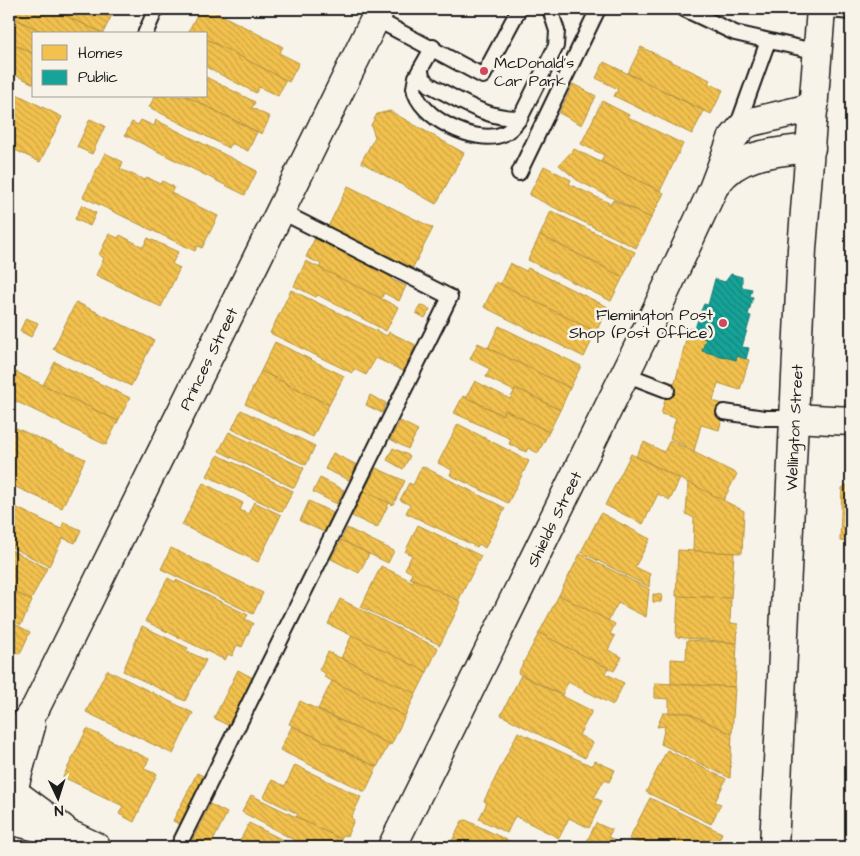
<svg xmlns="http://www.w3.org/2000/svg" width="860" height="856" font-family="'Architects Daughter',sans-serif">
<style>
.homes{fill:url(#homes-back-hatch);stroke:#b2903f}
.public{fill:url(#public-back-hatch);stroke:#187a73}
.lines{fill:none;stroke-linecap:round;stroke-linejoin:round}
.lane-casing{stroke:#1c1c1c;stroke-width:18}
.street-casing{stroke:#1c1c1c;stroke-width:31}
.secondary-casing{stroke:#1c1c1c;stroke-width:31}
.lane{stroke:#f7f3e8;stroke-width:14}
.street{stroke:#f7f3e8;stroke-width:28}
.secondary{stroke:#f7f3e8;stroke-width:28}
.poi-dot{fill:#d1495b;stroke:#f7f3e8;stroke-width:2}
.labels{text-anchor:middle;stroke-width:5;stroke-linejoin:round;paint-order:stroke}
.poi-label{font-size:16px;fill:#1c1c1c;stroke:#f7f3e8;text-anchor:start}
.street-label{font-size:16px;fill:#1c1c1c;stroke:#f7f3e8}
</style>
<defs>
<pattern id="homes-back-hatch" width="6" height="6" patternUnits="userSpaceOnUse" patternTransform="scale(1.25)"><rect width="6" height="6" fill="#f2c14e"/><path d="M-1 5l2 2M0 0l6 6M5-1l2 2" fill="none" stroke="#cfa544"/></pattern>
<pattern id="public-back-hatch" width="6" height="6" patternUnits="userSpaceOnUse" patternTransform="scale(1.25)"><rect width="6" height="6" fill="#17a398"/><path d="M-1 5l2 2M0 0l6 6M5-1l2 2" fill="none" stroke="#14847b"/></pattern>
</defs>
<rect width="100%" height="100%" fill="#f7f3e8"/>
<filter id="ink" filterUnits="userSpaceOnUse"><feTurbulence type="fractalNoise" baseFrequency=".02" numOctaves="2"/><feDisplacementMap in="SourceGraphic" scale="10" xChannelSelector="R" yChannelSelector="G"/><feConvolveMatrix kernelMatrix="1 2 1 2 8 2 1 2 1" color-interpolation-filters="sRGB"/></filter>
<g filter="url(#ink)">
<!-- homes -->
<g class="homes">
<polygon points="9,9 51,9 103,33 47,34 9,16"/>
<polygon points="51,9 104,9 113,13 103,33"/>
<polygon points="200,9 210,9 283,47 279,53 299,63 289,82 206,39 206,34 196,34 189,30"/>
<polygon points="9,16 47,34 34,34 34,54 9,42"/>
<polygon points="206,39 286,80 278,96 259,87 256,93 206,67"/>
<polygon points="9,42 34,54 34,84 9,72"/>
<polygon points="641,47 710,80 708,83 723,90 711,114 628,73"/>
<polygon points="604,62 704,111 692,134 614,96 618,89 596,78"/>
<polygon points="206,77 255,102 252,108 270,117 262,134 186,96 206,96"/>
<polygon points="573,84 596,96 582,125 559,113"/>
<polygon points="9,90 62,117 40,162 9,147"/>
<polygon points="155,96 186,96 257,132 248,151 231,143 229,148 149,107"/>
<polygon points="602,101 629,115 628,117 683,144 660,191 601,162 604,155 581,144"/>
<polygon points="390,111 464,153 436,204 361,162 375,137 371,125 377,114"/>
<polygon points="90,119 105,126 92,154 77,147"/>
<polygon points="141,120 154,126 156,120 257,171 245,195 125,135 132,122 138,125"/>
<polygon points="574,149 664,193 651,218 577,180 559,165"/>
<polygon points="105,153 123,162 120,169 145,180 147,177 160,184 162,181 174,187 171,193 218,216 202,248 197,246 195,251 83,197"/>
<polygon points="544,166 571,180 569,184 611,204 613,200 651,218 636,248 529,195"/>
<polygon points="348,186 433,228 411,271 327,229"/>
<polygon points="82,205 96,213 90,226 75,219"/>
<polygon points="551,211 635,252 623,277 540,235"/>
<polygon points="109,234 118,238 120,235 143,247 148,238 178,252 172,264 180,268 161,307 96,275 104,258 99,255"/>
<polygon points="540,235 623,277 611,301 528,260"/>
<polygon points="315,238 393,275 391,279 406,286 399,301 384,293 381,299 319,268 321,264 306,257"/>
<polygon points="306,261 398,307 386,331 318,295 316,297 294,286"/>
<polygon points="510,263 526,271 528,268 608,307 596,332 500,284"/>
<polygon points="496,282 596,332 584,357 484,307"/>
<polygon points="291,290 387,336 389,332 416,345 403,371 376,358 366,375 354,369 352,373 270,333"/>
<polygon points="76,302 154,340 131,386 53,349"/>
<polygon points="420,305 430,309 425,318 416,313"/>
<polygon points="26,318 38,323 31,337 20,331"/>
<polygon points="499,326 581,366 570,388 488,348"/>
<polygon points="689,328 695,330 693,335 706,339 702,351 736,360 737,356 749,360 740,390 718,383 713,401 726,405 719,430 701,425 694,451 670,438 676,418 661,414 670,382 675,383"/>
<polygon points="275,342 344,376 329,405 261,371"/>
<polygon points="478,343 570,388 560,410 516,388 514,391 486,377 490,369 470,359"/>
<polygon points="55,362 130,398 118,421 43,385"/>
<polygon points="261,371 329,405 313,437 245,404"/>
<polygon points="16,372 118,421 106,445 9,398 9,386"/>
<polygon points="475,381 510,399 516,388 560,410 549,432 505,410 502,415 466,397"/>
<polygon points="370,395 386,403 382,413 366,405"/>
<polygon points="463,396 502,415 505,410 549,432 538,453 528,448 526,452 509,444 511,439 454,413"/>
<polygon points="241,410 315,446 306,465 232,429"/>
<polygon points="400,421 418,430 408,449 390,439"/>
<polygon points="458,424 529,461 508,503 450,475 452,470 438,463"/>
<polygon points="16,428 85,459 62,508 9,484 9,443"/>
<polygon points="229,432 304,468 294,488 219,451"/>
<polygon points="670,440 737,474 723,501 636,456 644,442 664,452"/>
<polygon points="393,448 410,456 403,469 387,460"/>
<polygon points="333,453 357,465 349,480 325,469"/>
<polygon points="631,454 680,479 670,500 658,494 643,524 605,505"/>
<polygon points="218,455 293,491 282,512 207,476"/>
<polygon points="422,466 505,508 485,548 479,544 477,547 406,513 410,505 400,500 409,483 413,485"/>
<polygon points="376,468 405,481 393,505 364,491"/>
<polygon points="320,478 344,490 337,504 313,492"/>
<polygon points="688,482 744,511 742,553 693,551 694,518 686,514"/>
<polygon points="851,482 851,542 840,541 842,488"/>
<polygon points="203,483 243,503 240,510 248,514 254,502 281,515 258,562 182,525"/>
<polygon points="364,491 389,503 377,528 352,516"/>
<polygon points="309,501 333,513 324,532 300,521"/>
<polygon points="9,504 61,529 64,522 81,530 75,543 63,538 49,566 9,546"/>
<polygon points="601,513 650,539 635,567 650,574 649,587 581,552"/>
<polygon points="418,525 481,556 458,601 410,578 412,573 405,569 412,555 405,552"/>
<polygon points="347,528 394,551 388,563 341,540"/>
<polygon points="341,540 369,554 359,573 331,559"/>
<polygon points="171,548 263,593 253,614 161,569"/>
<polygon points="9,549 47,568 31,600 9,589"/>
<polygon points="678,550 734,553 731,598 676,596"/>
<polygon points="580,554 649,589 646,617 618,603 608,621 559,595"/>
<polygon points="381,566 413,582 414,579 461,602 440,645 361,607"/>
<polygon points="168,578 175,582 176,580 248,615 245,619 253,623 242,647 237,645 232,656 228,654 225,660 145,621"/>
<polygon points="9,589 32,601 21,625 9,618"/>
<polygon points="653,594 662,595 661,602 653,602"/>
<polygon points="559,595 615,624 610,634 615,636 608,650 622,657 614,671 539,633"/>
<polygon points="678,596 731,598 730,623 738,624 737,643 676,637"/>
<polygon points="340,599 438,648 427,672 328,624"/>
<polygon points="9,621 30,632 20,654 9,649"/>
<polygon points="142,626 188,648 186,651 206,660 185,701 123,671"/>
<polygon points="539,633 608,668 605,673 624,683 613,705 568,682 562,695 518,673"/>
<polygon points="352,635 427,672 416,694 341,658"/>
<polygon points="687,640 737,643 735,687 671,684 671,659 686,660"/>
<polygon points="328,652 416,694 405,716 324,677 326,674 319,670"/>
<polygon points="107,670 193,713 173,754 86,712"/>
<polygon points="238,670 253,678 229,726 214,718"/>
<polygon points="521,675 592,711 579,735 593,743 585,758 501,715"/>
<polygon points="332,681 405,716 391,745 318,709"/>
<polygon points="655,683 735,687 732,734 688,713 669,713 669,699 655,698"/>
<polygon points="300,701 389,744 377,767 289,724"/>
<polygon points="663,713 688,713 732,734 730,778 661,744 665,726 657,727"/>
<polygon points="292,726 377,767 365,792 280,750"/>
<polygon points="87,729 149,759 144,769 157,774 134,822 119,814 123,806 63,777"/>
<polygon points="518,732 592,766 595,761 615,770 609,782 604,780 594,798 602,801 589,828 569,818 559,838 515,816 507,833 479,819 487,803 484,801"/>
<polygon points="667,750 726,779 715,802 721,804 711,824 646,792"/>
<polygon points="295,765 361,797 351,818 354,820 347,836 343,835 341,839 296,817 298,814 264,797 272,780 285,786"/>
<polygon points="197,773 205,777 181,825 173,821"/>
<polygon points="251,795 341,839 337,847 307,847 242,812"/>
<polygon points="650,798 722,833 715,847 647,847 629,839"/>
<polygon points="210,804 227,813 210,847 189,847"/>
<polygon points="466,820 521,847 453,847 450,845 462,821"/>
<polygon points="249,823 297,847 252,847 240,841"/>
<polygon points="596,823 612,830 608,837 613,839 609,847 584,847"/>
</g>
<!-- public -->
<polygon class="public" points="731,274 742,277 742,287 752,289 750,296 753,297 748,315 751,316 742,347 749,348 746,359 737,356 736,360 702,351 706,339 693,335 700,313 704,304 708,305 715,279 725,282"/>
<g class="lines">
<defs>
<g id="lane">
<polyline points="684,9 735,33 818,52"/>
<polyline points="817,9 851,12"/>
<polyline points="376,19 483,76 519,9"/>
<polyline points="145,34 156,9"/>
<path d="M433,47l-17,30 -2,11c4,29 62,58 89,46 7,-3 12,-9 17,-16l36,-72 1,-15 -7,-22"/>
<path d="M420,70l3,8 7,7c29,15 56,34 90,33"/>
<polyline points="737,127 768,41"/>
<polyline points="519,173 598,9"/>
<polyline points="625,374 667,390"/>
<polyline points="724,412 764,418 794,418"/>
<polyline points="178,847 450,297 280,211"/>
</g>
<g id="street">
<path d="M717,183c21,-30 60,-31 94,-35"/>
<polyline points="794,418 851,421"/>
<path id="s1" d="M9,746l27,-39 344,-698"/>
<polyline points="14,787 31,726"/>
<polyline points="16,794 62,828"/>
<polyline points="9,820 73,836 96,847"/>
<path id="s2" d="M392,847l264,-536 57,-122 19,-50 11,-13 8,-4 63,-15"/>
</g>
<g id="secondary">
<path id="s3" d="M774,847l28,-598 19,-240"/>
</g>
</defs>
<!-- lane casing -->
<use href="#lane" class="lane-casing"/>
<!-- street casing -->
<use href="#street" class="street-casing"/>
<!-- secondary casing -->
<use href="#secondary" class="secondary-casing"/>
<!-- lane -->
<use href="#lane" class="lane"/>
<!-- street -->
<use href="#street" class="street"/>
<!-- secondary -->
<use href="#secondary" class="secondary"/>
</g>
</g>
<!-- markers -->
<g class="poi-dot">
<circle cx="484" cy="71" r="5"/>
<circle cx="723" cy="323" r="5"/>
</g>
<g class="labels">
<!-- poi labels -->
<g class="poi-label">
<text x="494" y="68">McDonald's<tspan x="494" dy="18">Car Park</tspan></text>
<text x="713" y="320" text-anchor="end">Flemington Post<tspan x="713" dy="18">Shop (Post Office)</tspan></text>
</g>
<!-- street labels -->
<g class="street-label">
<text dy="6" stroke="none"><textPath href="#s1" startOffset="436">Princes Street</textPath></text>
<text dy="6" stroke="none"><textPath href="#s3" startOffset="420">Wellington Street</textPath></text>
<text dy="6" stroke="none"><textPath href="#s2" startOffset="366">Shields Street</textPath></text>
</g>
</g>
<!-- margin -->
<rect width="860" height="856" fill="none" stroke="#f7f3e8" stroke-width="30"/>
<rect x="15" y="15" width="830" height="826" fill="none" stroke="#1c1c1c" stroke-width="2" filter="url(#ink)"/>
<!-- legend -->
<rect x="32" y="32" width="175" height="65" fill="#f7f3e8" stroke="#9f9d96"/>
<rect x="42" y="45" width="25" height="15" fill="#f2c14e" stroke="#9f9d96"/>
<text x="78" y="58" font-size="15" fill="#1c1c1c">Homes</text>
<rect x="42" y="70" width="25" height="15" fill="#17a398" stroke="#9f9d96"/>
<text x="78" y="82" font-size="15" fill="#1c1c1c">Public</text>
<!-- north arrow -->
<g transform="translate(58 798) rotate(176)" stroke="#f7f3e8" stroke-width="4" paint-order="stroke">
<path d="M0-4L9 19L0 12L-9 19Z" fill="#1c1c1c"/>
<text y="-8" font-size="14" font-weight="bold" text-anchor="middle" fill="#1c1c1c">N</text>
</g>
</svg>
